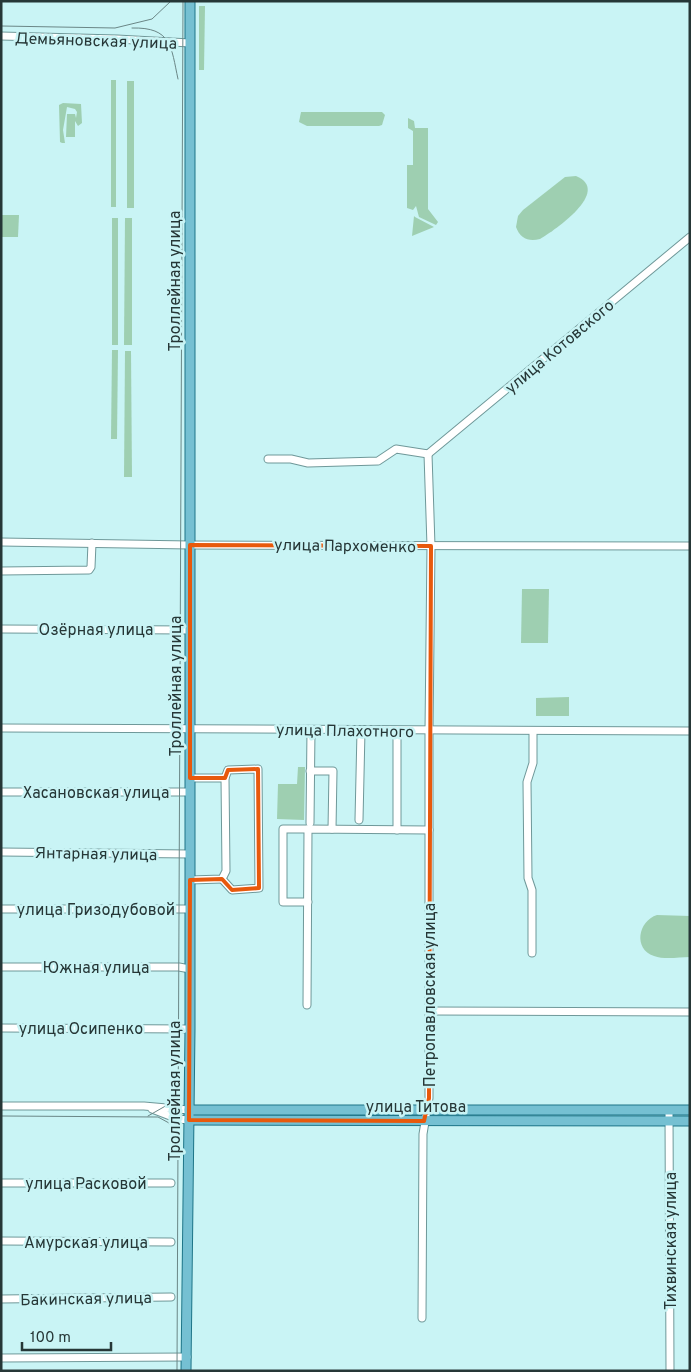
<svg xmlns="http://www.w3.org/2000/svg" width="691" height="1372" font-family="Overpass,sans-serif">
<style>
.green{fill:#9ecfb1}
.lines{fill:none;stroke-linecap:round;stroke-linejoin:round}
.minor-casing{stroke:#6f9899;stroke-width:9}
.major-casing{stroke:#1e7588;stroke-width:11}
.minor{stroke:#fff;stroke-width:7}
.major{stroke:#75c0d2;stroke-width:9}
.tram{stroke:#6a8686;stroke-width:1}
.marked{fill:none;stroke:#e8590c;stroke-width:4;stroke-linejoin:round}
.labels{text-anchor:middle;stroke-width:5;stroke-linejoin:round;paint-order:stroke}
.street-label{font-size:16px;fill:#263737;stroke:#c9f4f5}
</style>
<rect width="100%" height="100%" fill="#c9f4f5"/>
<!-- green -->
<g class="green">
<polygon points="199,6 205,6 204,70 199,70"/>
<rect x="111" y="80" width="5" height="127"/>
<rect x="127" y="81" width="7" height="127"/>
<polygon points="63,103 81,104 82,123 78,126 75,121 75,137 66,137 67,114 75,114 76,118 77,112 75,109 67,107 63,130 65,143 62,143 60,142 59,105"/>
<polygon points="301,112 382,112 385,115 382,125 379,126 307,126 299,122"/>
<polygon points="408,118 414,121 415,128 428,128 428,209 438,222 436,225 419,217 416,206 413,210 407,208 407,165 413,165 413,131 408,128"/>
<path d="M576,176c36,15 -21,54 -36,63 -12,3 -20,-1 -24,-12l2,-11 5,-6 42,-33z"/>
<polygon points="1,215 19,215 18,237 1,237"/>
<polygon points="414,216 415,217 434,227 412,236"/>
<rect x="112" y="218" width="6" height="127"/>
<polygon points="125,218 132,218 132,345 124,345"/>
<polygon points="112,350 118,350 117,439 111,439"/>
<polygon points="125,351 131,351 132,477 124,477"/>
<polygon points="522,589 549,589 548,643 521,643"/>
<polygon points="569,697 569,716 536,716 536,698"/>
<polygon points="298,767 305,767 304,820 277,819 278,784 297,784"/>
<path d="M657,915l33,1v41c-11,0 -25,3 -36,-1 -21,-7 -16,-35 3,-41z"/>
</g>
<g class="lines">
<defs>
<g id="minor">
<polyline points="1,36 117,39 190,43"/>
<polyline points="428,454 690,237"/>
<polyline points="268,459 291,459 308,463 378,461 396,449 428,454"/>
<polyline points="1,542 190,545 690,546"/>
<polyline points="1,571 89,570 91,567 92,543"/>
<polyline points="1,629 190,630"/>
<polyline points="1,728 690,731"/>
<polyline points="310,771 333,771 332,829"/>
<polyline points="1,792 190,792"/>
<polyline points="359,820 361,731"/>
<polyline points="310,823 311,730"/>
<polyline points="397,830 397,731"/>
<polyline points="1,852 190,854"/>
<polyline points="222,879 232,890 259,888 258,769 228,770 225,778"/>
<polyline points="190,880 222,879 226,871 225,778 190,778"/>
<polyline points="308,902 283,902 283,829 308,829"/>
<polyline points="1,909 190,909"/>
<polyline points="532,953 532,890 528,878 527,782 533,763 533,731"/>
<polyline points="1,967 179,967 190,969"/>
<polyline points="307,1005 308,829 429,830"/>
<polyline points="429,1011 690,1012"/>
<polyline points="1,1028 190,1029"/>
<polyline points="1,1106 144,1106 189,1110"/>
<polyline points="152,1109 178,1119 189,1120"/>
<polyline points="669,1111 670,1371"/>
<polyline points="1,1183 171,1183"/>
<polyline points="1,1241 171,1242"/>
<polyline points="1,1299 171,1297"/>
<polyline points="422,1318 423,1134 429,1098 429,731 431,546 428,454"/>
<polyline points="1,1358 187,1357"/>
</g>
<g id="major">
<polyline points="189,1110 690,1110"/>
<polyline points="189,1120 690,1121"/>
<polyline points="186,1371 190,1029 190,1"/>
</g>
</defs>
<!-- minor casing -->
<use href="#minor" class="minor-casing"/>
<!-- major casing -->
<use href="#major" class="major-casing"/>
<!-- minor -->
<use href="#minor" class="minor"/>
<!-- major -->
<use href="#major" class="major"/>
<!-- tram -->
<g class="tram">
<polyline points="1,26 115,28 152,19 171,1"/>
<path d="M132,28c40,-1 39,19 46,51"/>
<polyline points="1,1116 158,1117 169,1123 178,1135"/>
<polyline points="148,1116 169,1104 177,1091"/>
<polyline points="177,1371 183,1"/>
</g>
</g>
<!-- marked area -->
<path class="marked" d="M190,545l241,1 -2,552 -5,23 -235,-1 1,-240 32,-1 10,11 27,-2 -1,-119 -30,1 -3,8h-35z"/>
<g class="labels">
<!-- street labels -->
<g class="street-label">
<text transform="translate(96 40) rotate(2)" y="6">Демьяновская улица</text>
<text transform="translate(174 281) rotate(-90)" y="6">Троллейная улица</text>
<text transform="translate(559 346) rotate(-40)" y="6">улица Котовского</text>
<text transform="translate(345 545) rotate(1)" y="6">улица Пархоменко</text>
<text x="96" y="635">Озёрная улица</text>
<text transform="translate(175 686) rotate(-90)" y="6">Троллейная улица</text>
<text transform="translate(345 730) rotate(1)" y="6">улица Плахотного</text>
<text x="96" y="798">Хасановская улица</text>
<text transform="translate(96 853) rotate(1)" y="6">Янтарная улица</text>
<text x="96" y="915">улица Гризодубовой</text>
<text x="96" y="973">Южная улица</text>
<text transform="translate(429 995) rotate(-90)" y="6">Петропавловская улица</text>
<text x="81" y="1034">улица Осипенко</text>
<text transform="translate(174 1091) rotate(-90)" y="6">Троллейная улица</text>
<text x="416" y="1112">улица Титова</text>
<text x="86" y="1189">улица Расковой</text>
<text transform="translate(670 1241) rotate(-90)" y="6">Тихвинская улица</text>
<text x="86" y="1248">Амурская улица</text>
<text transform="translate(86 1298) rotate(-1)" y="6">Бакинская улица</text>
</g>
</g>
<!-- border -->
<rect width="691" height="1372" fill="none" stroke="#263737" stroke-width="5"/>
<!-- scale -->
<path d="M22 1342v8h89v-8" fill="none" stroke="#263737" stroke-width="2.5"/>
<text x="30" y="1342" font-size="15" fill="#263737" stroke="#c9f4f5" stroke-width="4" paint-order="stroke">100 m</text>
</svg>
